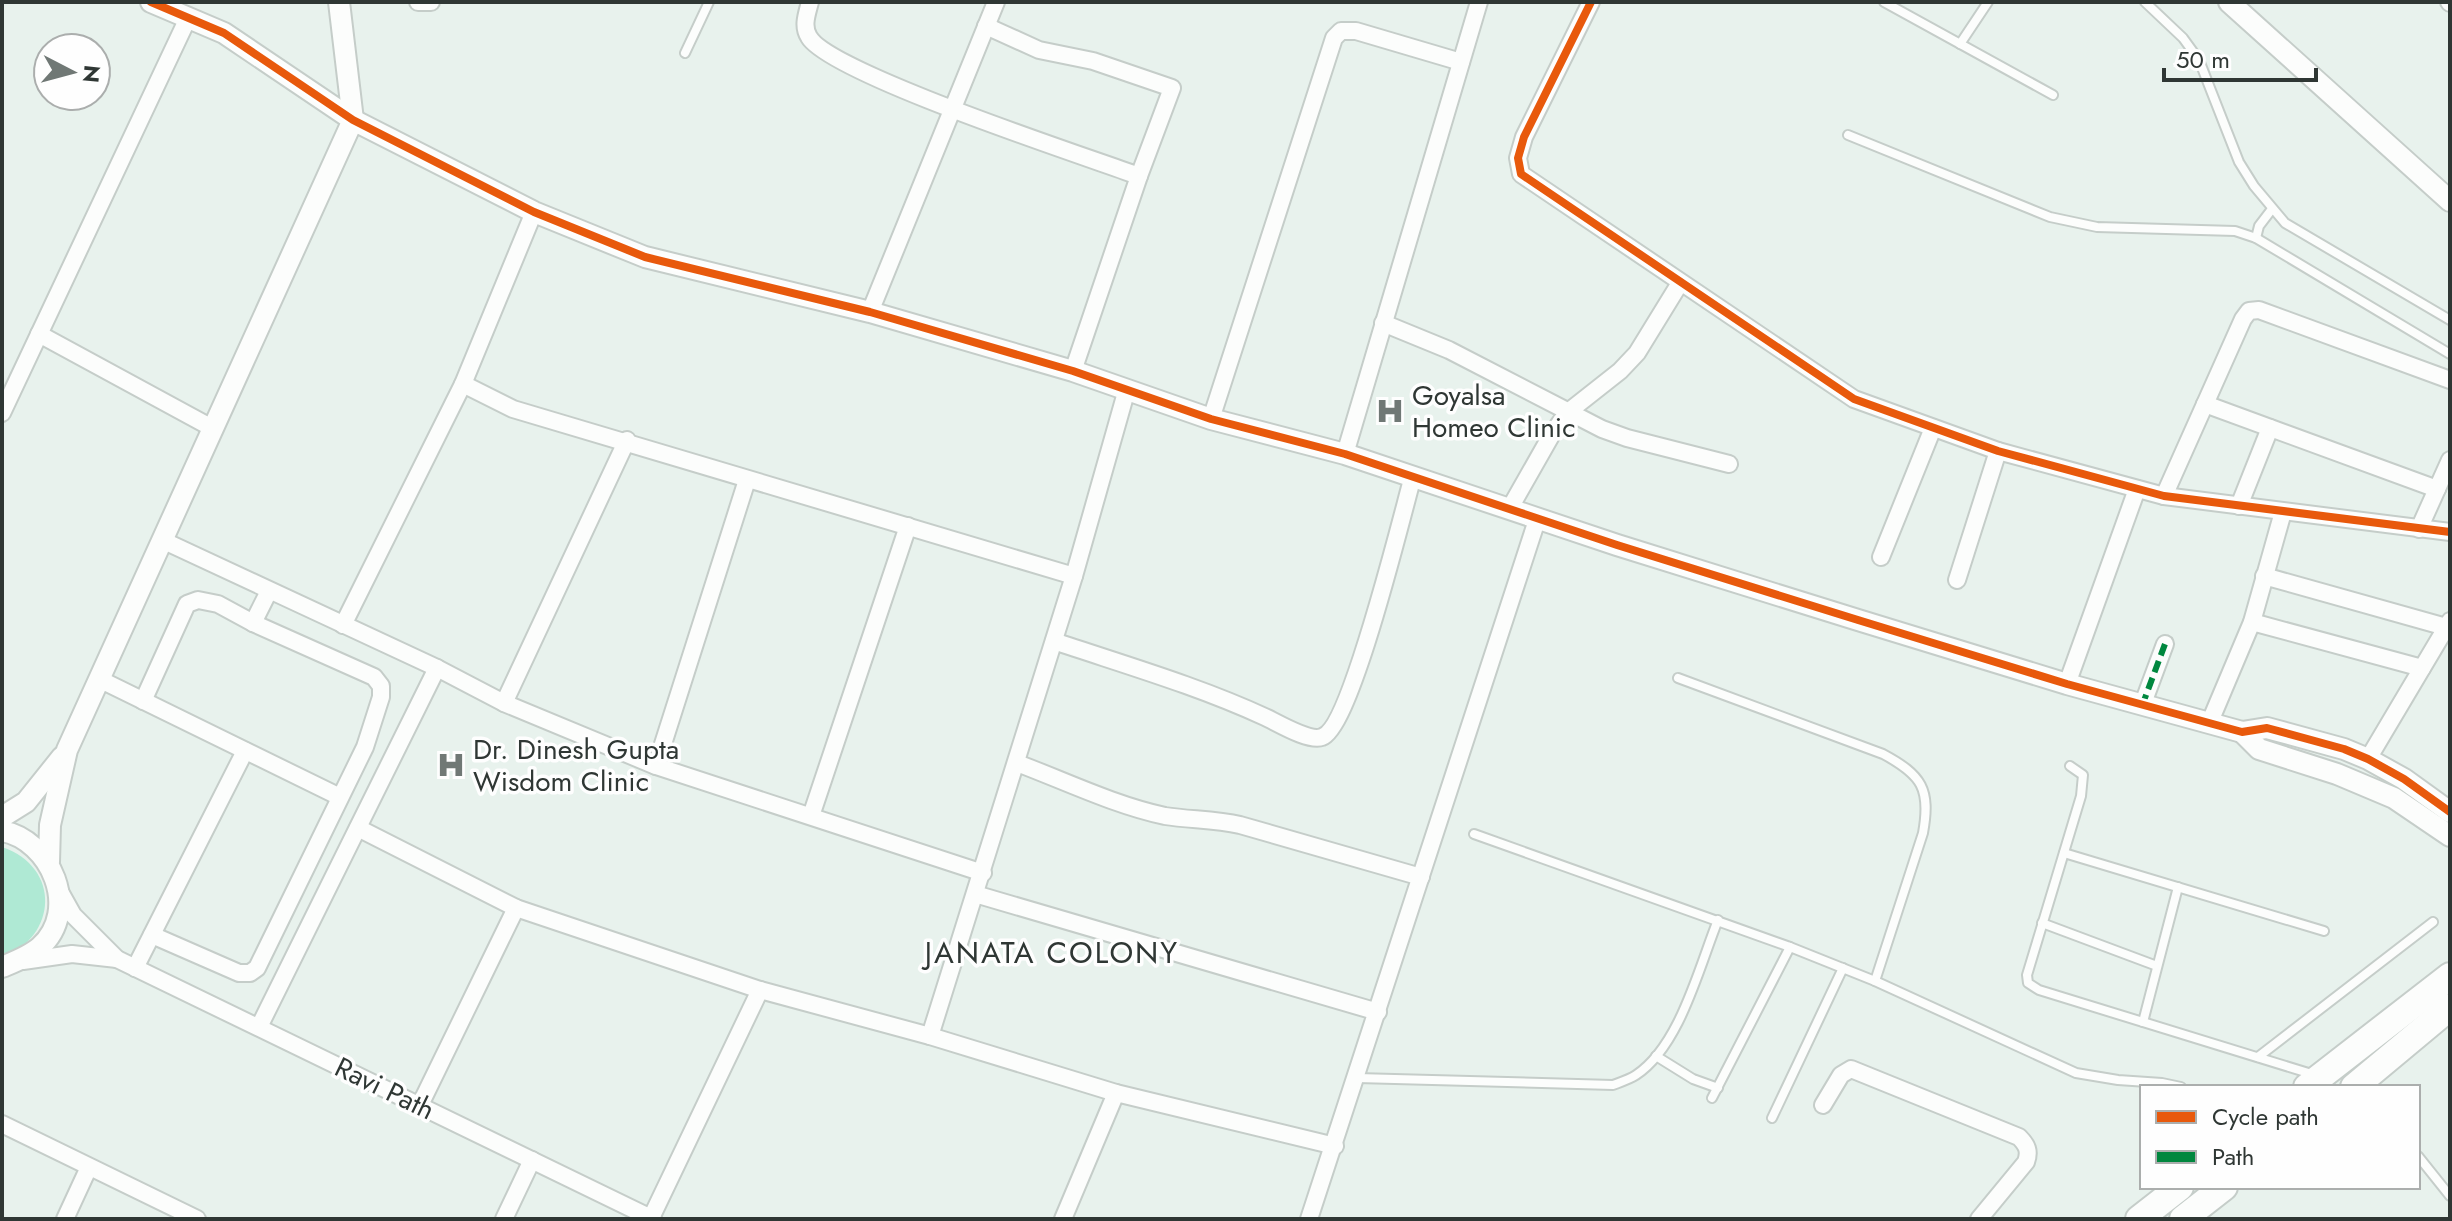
<svg xmlns="http://www.w3.org/2000/svg" width="2452" height="1221" font-family="Jost,sans-serif">
<style>
.park{fill:#afe9d4}
.lines{fill:none;stroke-linecap:round;stroke-linejoin:round}
.service-casing{stroke:#c5cdc9;stroke-width:12}
.minor-casing{stroke:#c5cdc9;stroke-width:20}
.tertiary-casing{stroke:#c5cdc9;stroke-width:24}
.trunk-casing{stroke:#c5cdc9;stroke-width:30}
.service{stroke:#fcfdfc;stroke-width:8}
.minor{stroke:#fcfdfc;stroke-width:16}
.tertiary{stroke:#fcfdfc;stroke-width:20}
.trunk{stroke:#fcfdfc;stroke-width:26}
.quiet{stroke:#00873e;stroke-width:6;stroke-dasharray:12 6;stroke-linecap:butt}
.cycleway-casing{stroke:#fefefe;stroke-width:13}
.cycleway{stroke:#e8590c;stroke-width:8}
.labels{text-anchor:middle;stroke-width:7;stroke-linejoin:round;paint-order:stroke}
.poi-label{font-size:28px;fill:#2f3734;stroke:#fefefe;text-anchor:start}
.street-label{font-size:28px;fill:#2f3734;stroke:#fefefe}
.neighbourhood-label{font-size:30px;letter-spacing:2px;fill:#2f3734;stroke:#fefefe}
</style>
<rect width="100%" height="100%" fill="#e8f2ed"/>
<!-- park -->
<path class="park" d="M2,847c59,20 56,89 0,111z"/>
<g class="lines">
<defs>
<g id="service">
<polyline points="1884,2 2053,95"/>
<polyline points="2145,2 2183,38 2199,60 2239,162 2254,186 2285,223 2450,320"/>
<polyline points="1960,44 1988,2"/>
<polyline points="685,53 709,2"/>
<polyline points="1848,135 2050,217 2097,227 2235,231 2256,238 2450,354"/>
<polyline points="2256,238 2259,226 2272,209"/>
<path d="M1678,678l205,76c39,21 48,35 40,79l-48,148"/>
<polyline points="2070,766 2083,775 2081,796 2027,975 2028,983 2039,990 2315,1075"/>
<polyline points="1474,834 1790,947 1875,981 2076,1073 2118,1080 2162,1083 2181,1087"/>
<polyline points="2064,853 2324,931"/>
<polyline points="2042,923 2157,966"/>
<polyline points="2143,1022 2178,887"/>
<polyline points="1656,1056 1693,1079 1718,1088"/>
<polyline points="2258,1057 2433,922"/>
<path d="M1357,1078l256,7c8,-3 17,-6 23,-10 44,-29 63,-108 82,-155"/>
<polyline points="1712,1098 1790,947"/>
<polyline points="1772,1118 1843,968"/>
<polyline points="2418,1156 2450,1196"/>
</g>
<g id="minor">
<polyline points="418,2 431,2"/>
<path d="M810,2c-3,12 -8,24 -1,35 20,36 278,120 330,139"/>
<polyline points="1591,2 1524,137 1518,158 1521,174 1854,399 1998,451 2164,496 2450,532"/>
<polyline points="2449,2 2450,3"/>
<polyline points="986,26 1039,50 1093,61 1172,88 1139,176 1073,371"/>
<polyline points="870,312 996,2"/>
<polyline points="1383,323 1449,350 1602,429 1627,438 1729,464"/>
<polyline points="39,334 214,429"/>
<polyline points="463,384 513,409 1074,576"/>
<polyline points="2205,404 2437,489"/>
<polyline points="2,413 188,18"/>
<polyline points="1211,419 1334,38 1341,31 1356,31 1461,62"/>
<polyline points="1345,454 1479,2"/>
<polyline points="2164,496 2243,319 2249,311 2259,310 2450,380"/>
<polyline points="2239,506 2270,428"/>
<polyline points="1510,508 1552,434 1568,412 1620,371 1637,353 1680,283"/>
<polyline points="2419,529 2450,460"/>
<polyline points="162,540 437,668 504,703 656,766 983,873"/>
<polyline points="1881,557 1933,428"/>
<polyline points="2264,576 2446,627"/>
<polyline points="1957,580 1998,451"/>
<polyline points="2252,622 2422,668"/>
<polyline points="253,623 269,591"/>
<polyline points="343,625 463,384 534,212"/>
<path d="M1054,641c71,24 144,45 211,76 13,6 44,25 57,20 29,-10 80,-222 91,-261"/>
<polyline points="101,680 340,797"/>
<polyline points="2067,684 2137,489"/>
<polyline points="143,701 187,604 198,600 218,604 253,623 374,677 381,686 381,697 365,747 257,968 250,973 239,973 152,935"/>
<polyline points="504,703 627,440"/>
<polyline points="2142,706 2165,644"/>
<polyline points="2209,724 2252,622 2283,512"/>
<polyline points="2368,759 2450,621"/>
<path d="M1017,763c48,18 97,42 148,53 25,4 50,3 75,9l181,52"/>
<polyline points="656,766 747,480"/>
<polyline points="811,816 908,526"/>
<polyline points="358,828 516,908 760,990 930,1036 1116,1093 1335,1146"/>
<polyline points="59,890 73,915 117,959 653,1219"/>
<polyline points="975,894 1378,1012"/>
<polyline points="23,961 72,954 117,959"/>
<polyline points="135,968 245,751"/>
<polyline points="259,1027 437,668"/>
<polyline points="930,1036 1074,576 1127,389"/>
<polyline points="420,1105 516,908"/>
<path d="M1823,1105l18,-30 10,-6 168,68c8,8 11,14 7,25l-47,57"/>
<polyline points="2,1124 197,1219"/>
<polyline points="651,1218 760,990"/>
<polyline points="65,1219 89,1167"/>
<polyline points="504,1219 532,1160"/>
<polyline points="1063,1219 1116,1093"/>
<polyline points="1309,1219 1538,517"/>
</g>
<g id="tertiary">
<polyline points="151,2 224,33 353,120 534,212 645,257 870,312 1073,371 1211,419 1345,454 1617,545 1858,620 2067,684 2242,732 2267,728 2344,749 2368,759 2404,779 2450,812"/>
<polyline points="2229,2 2450,201"/>
<polyline points="2242,732 2259,749 2337,774 2394,798 2450,836"/>
<polyline points="2,817 26,802 62,757"/>
<path d="M2,831c49,9 79,79 38,116 -10,9 -26,15 -38,20"/>
<polyline points="49,862 50,825 67,750 353,120 339,2"/>
</g>
<g id="trunk">
<polyline points="2307,1087 2450,976"/>
<polyline points="2354,1087 2450,1007"/>
<polyline points="2139,1219 2180,1187"/>
<polyline points="2183,1219 2224,1187"/>
</g>
</defs>
<!-- service casing -->
<use href="#service" class="service-casing"/>
<!-- minor casing -->
<use href="#minor" class="minor-casing"/>
<!-- tertiary casing -->
<use href="#tertiary" class="tertiary-casing"/>
<!-- trunk casing -->
<use href="#trunk" class="trunk-casing"/>
<!-- service -->
<use href="#service" class="service"/>
<!-- minor -->
<use href="#minor" class="minor"/>
<!-- tertiary -->
<use href="#tertiary" class="tertiary"/>
<!-- trunk -->
<use href="#trunk" class="trunk"/>
<!-- quiet -->
<polyline class="quiet" points="2142,706 2165,644"/>
<defs>
<g id="cycleway">
<polyline points="151,2 224,33 353,120 534,212 645,257 870,312 1073,371 1211,419 1345,454 1617,545 1858,620 2067,684 2242,732 2267,728 2344,749 2368,759 2404,779 2450,812"/>
<polyline points="1591,2 1524,137 1518,158 1521,174 1854,399 1998,451 2164,496 2450,532"/>
</g>
</defs>
<!-- cycleway casing -->
<use href="#cycleway" class="cycleway-casing"/>
<!-- cycleway -->
<use href="#cycleway" class="cycleway"/>
</g>
<!-- icons -->
<defs>
<symbol id="hospital-bare" viewBox="-9 -9 18 18"><path d="M-5-5h3v3.5h4V-5h3V5h-3V1.5h-4V5h-3Z" fill="#707875" stroke="#fefefe" stroke-width="2.5" paint-order="stroke"/></symbol>
</defs>
<g fill-rule="evenodd">
<use href="#hospital-bare" x="1370" y="391" width="40" height="40"/>
<use href="#hospital-bare" x="431" y="745" width="40" height="40"/>
</g>
<g class="labels">
<!-- poi labels -->
<g class="poi-label">
<text x="1412" y="405">Goyalsa<tspan x="1412" dy="32">Homeo Clinic</tspan></text>
<text x="473" y="759">Dr. Dinesh Gupta<tspan x="473" dy="32">Wisdom Clinic</tspan></text>
</g>
<!-- street labels -->
<g class="street-label">
<text transform="translate(385 1088) rotate(26)" y="10">Ravi Path</text>
</g>
<!-- neighbourhood labels -->
<g class="neighbourhood-label">
<text x="1052" y="963">JANATA COLONY</text>
</g>
</g>
<!-- border -->
<rect width="2452" height="1221" fill="none" stroke="#2f3734" stroke-width="8"/>
<!-- legend -->
<rect x="2140" y="1085" width="280" height="104" fill="#fefefe" stroke="#abaead" stroke-width="2"/>
<rect x="2156" y="1111" width="40" height="12" fill="#e8590c" stroke="#abaead" stroke-width="2"/>
<text x="2212" y="1125" font-size="24" fill="#2f3734">Cycle path</text>
<rect x="2156" y="1151" width="40" height="12" fill="#00873e" stroke="#abaead" stroke-width="2"/>
<text x="2212" y="1165" font-size="24" fill="#2f3734">Path</text>
<!-- north arrow -->
<g transform="translate(72 72) rotate(96)"><circle r="38" fill="#fefefe" stroke="#abaead" stroke-width="2"/>
<path d="M0-6L14 30L0 20L-14 30Z" fill="#707875"/>
<text y="-12" font-size="22" font-weight="bold" text-anchor="middle" fill="#2f3734">N</text>
</g>
<!-- scale -->
<path d="M2164 68v12h152v-12" fill="none" stroke="#2f3734" stroke-width="4"/>
<text x="2176" y="68" font-size="24" fill="#2f3734" stroke="#fefefe" stroke-width="6" paint-order="stroke">50 m</text>
</svg>
